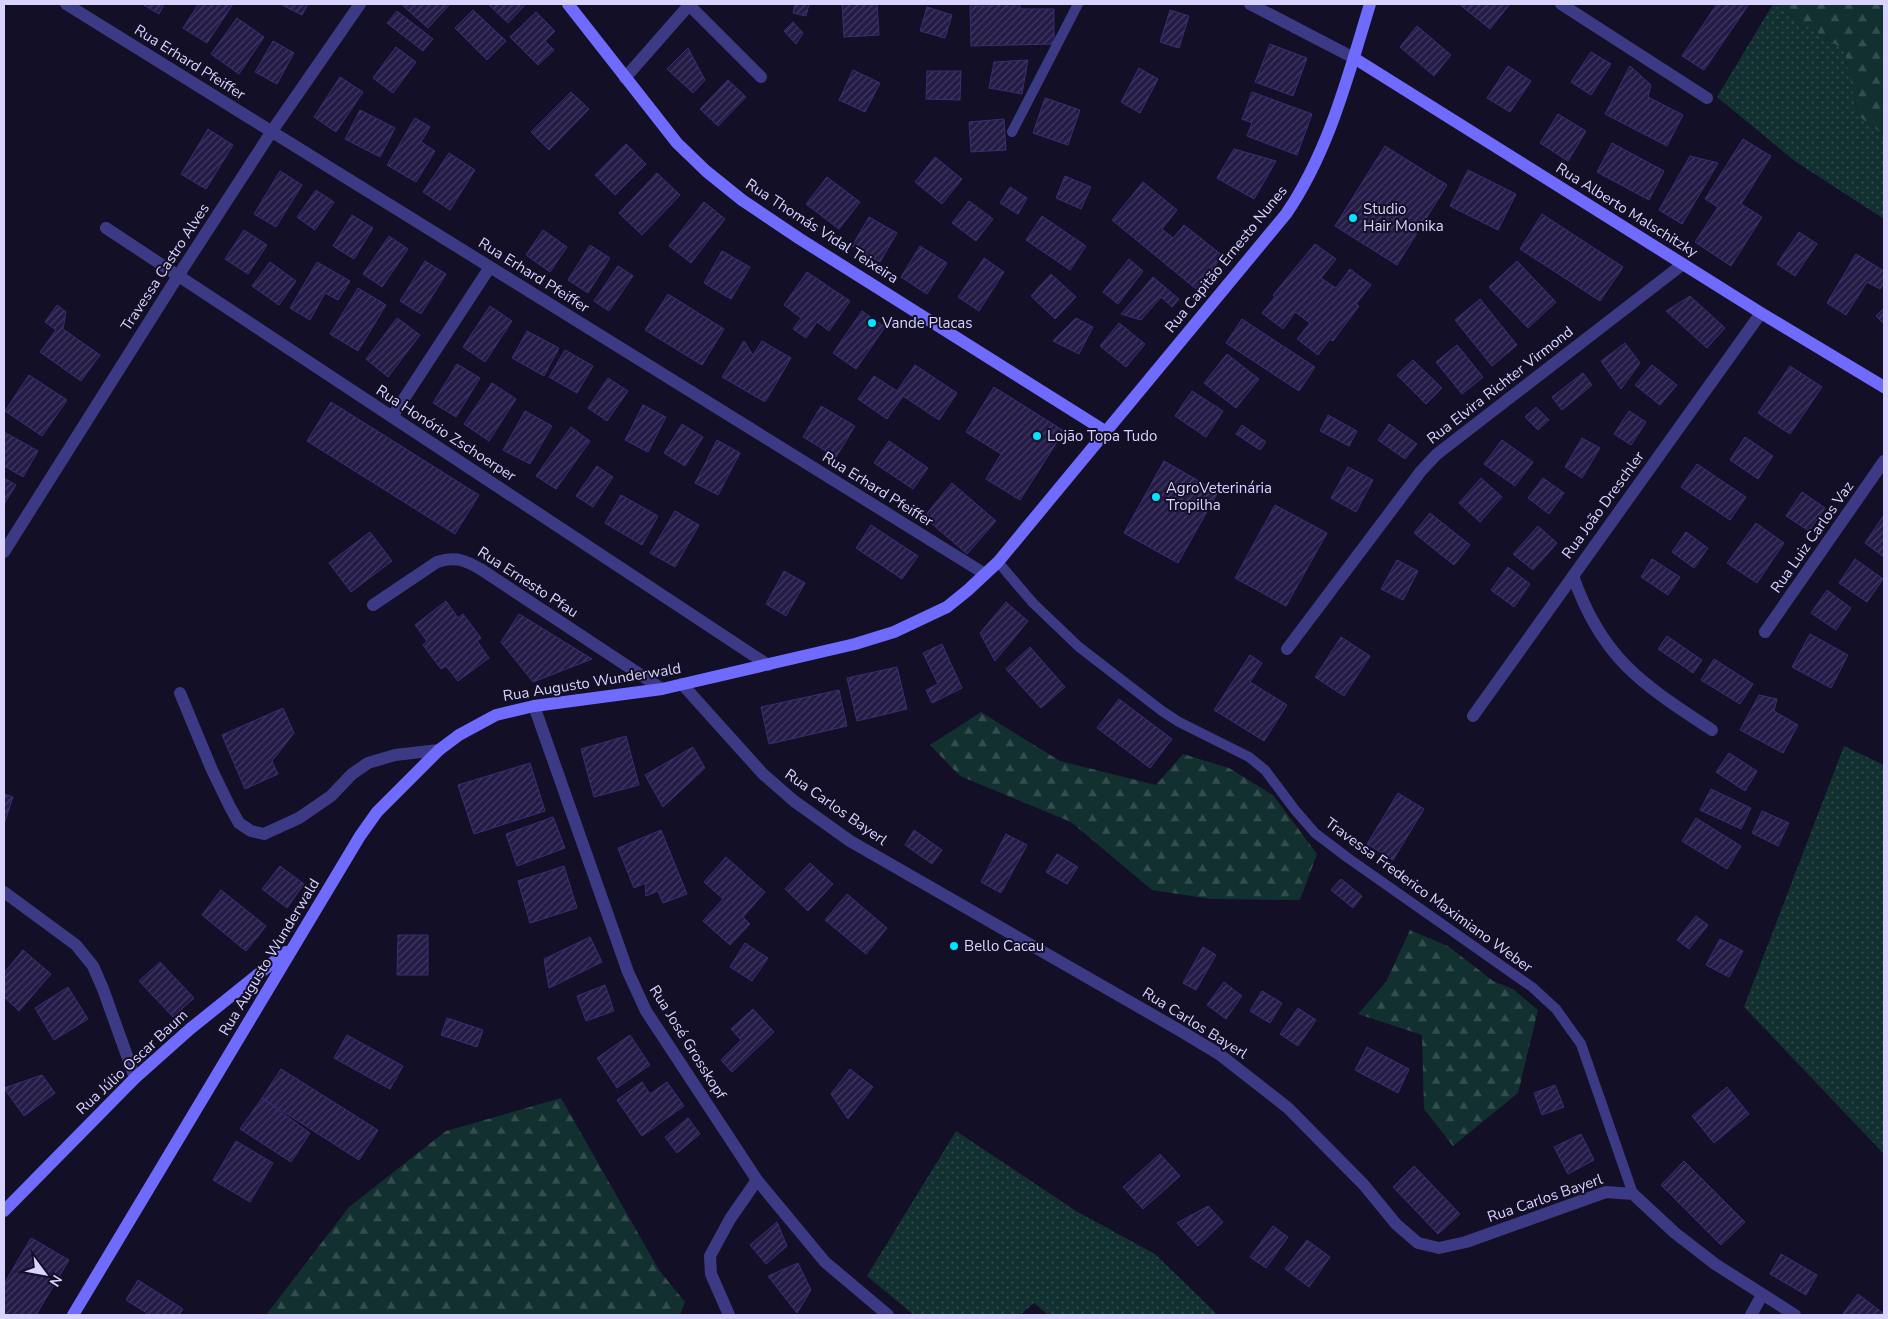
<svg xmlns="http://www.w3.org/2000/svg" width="1888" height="1319" font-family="'Nunito Sans',sans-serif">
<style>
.grass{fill:url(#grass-dots)}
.forest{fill:url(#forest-firs)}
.building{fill:url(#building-hatch);stroke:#3b2d73}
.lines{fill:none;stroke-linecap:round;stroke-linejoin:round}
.lane{stroke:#3d3a85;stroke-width:10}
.street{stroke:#3d3a85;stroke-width:12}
.secondary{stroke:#6f6bff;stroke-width:12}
.poi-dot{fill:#00e5ff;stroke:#130f26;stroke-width:2}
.labels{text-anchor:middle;stroke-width:4;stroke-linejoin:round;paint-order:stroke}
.street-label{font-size:15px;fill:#d9d4ff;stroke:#130f26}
.poi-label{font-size:15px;fill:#d9d4ff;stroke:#130f26;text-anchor:start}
</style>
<defs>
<pattern id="grass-dots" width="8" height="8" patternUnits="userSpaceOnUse" patternTransform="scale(1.25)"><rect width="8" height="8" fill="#12302f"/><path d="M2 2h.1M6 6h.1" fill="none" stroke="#344d4e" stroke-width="1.8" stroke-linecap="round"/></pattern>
<pattern id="forest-firs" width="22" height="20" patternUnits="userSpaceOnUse" patternTransform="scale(1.25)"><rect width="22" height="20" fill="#12302f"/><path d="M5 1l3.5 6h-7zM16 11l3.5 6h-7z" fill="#344d4e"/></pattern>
<pattern id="building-hatch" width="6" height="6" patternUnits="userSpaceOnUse" patternTransform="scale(1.25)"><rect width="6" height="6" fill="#241b47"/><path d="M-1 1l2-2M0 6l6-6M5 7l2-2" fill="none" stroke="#433b63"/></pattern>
</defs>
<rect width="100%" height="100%" fill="#130f26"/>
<!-- grass -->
<g class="grass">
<polygon points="1773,4 1844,50 1858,116 1884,135 1884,219 1796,162 1717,97"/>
<polygon points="1844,746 1884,765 1884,1154 1744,1007"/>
<polygon points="956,1131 1076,1211 1155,1254 1218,1315 1048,1315 1034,1303 1020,1315 914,1315 867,1276"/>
</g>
<!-- forest -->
<g class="forest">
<polygon points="1773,4 1884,4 1884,135 1858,116 1844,50"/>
<polygon points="981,712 1060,761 1156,785 1183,754 1229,768 1273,795 1317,854 1300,900 1211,899 1152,890 1071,822 960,776 930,745"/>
<polygon points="1410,930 1448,946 1493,981 1513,989 1538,1010 1518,1093 1453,1146 1424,1109 1422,1035 1358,1014 1386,982"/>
<polygon points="561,1098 659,1270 685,1302 680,1315 266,1315 349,1207 446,1131"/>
</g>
<!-- building -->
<g class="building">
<polygon points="142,4 164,4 159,14"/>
<polygon points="196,4 233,4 207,43 183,28 198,5"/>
<polygon points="280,4 308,4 302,15"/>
<polygon points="401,4 450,4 428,28"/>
<polygon points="488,4 526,4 508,23"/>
<polygon points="795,4 809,4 806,16 793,13"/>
<polygon points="842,4 877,4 879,35 844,37"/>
<polygon points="992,4 1020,4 1020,9 1054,9 1054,44 971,46 970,6 992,6"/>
<polygon points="1459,4 1507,4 1509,5 1490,29"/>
<polygon points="1717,4 1749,4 1704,70 1682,56"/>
<polygon points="927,7 952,15 945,38 920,31"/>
<polygon points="473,10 506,41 487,60 455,28"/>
<polygon points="1170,10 1189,16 1179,48 1160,42"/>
<polygon points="397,11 433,39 423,51 387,23"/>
<polygon points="536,12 555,31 545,41 554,50 538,65 510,37"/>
<polygon points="237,18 264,37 239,74 211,54"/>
<polygon points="793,22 803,33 796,44 784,31"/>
<polygon points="1417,26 1451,55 1434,76 1400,47"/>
<polygon points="273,41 294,53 277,84 255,72"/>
<polygon points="1270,44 1307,58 1293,96 1255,82"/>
<polygon points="396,47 416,62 393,93 373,78"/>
<polygon points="688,48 705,80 693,93 667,69"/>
<polygon points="1591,52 1611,64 1591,95 1571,82"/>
<polygon points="1028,60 1022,94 989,88 994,62"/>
<polygon points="1508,66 1531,81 1510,112 1487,98"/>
<polygon points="1630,66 1651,85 1648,97 1683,115 1667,146 1605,114"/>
<polygon points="1139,68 1158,79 1140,113 1121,102"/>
<polygon points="853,70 880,83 865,112 839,100"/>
<polygon points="927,71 961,71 960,100 926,99"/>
<polygon points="340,77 363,92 336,132 314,117"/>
<polygon points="728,80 746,97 718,126 700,109"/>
<polygon points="571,92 589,109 549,150 531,132"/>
<polygon points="1252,92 1312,114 1297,155 1247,136 1252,123 1242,119"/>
<polygon points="1045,98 1080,110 1068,145 1033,133"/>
<polygon points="360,110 395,128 380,157 345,139"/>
<polygon points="1558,114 1586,131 1568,161 1540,143"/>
<polygon points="415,118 430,127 421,142 435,151 416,182 387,165"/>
<polygon points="1004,119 1006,150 971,152 969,122"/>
<polygon points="208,129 233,145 206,189 181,174"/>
<polygon points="1743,139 1771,156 1741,204 1762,217 1731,266 1695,242 1718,207 1705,199"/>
<polygon points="1612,143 1664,171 1649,200 1597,172"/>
<polygon points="626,144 646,164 615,195 595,175"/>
<polygon points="1385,146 1447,185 1397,265 1335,226"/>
<polygon points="1234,149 1276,161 1254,199 1217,178"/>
<polygon points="449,153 475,170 450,210 423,192"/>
<polygon points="1690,156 1718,163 1682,224 1659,210"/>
<polygon points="935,157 962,179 942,204 915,182"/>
<polygon points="1468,170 1516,194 1498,230 1450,206"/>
<polygon points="280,171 302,185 276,227 254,214"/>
<polygon points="657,173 680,195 642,235 619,213"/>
<polygon points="1065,176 1091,187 1081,209 1056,198"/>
<polygon points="827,177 860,202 839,229 806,204"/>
<polygon points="1143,182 1177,210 1162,229 1173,238 1184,225 1223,256 1196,289 1112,220"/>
<polygon points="1010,187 1027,198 1018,214 1000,203"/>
<polygon points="316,190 334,202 315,230 297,217"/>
<polygon points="969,201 993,219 976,241 952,223"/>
<polygon points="704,202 725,219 691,263 669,246"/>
<polygon points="1542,214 1623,267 1600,301 1520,249"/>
<polygon points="352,215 373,228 354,259 333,246"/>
<polygon points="1042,216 1086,246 1070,270 1026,240"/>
<polygon points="869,217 897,233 880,262 852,246"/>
<polygon points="244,230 267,245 248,274 225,259"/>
<polygon points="543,230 567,247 550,272 526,255"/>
<polygon points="1799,232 1817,244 1795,276 1777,264"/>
<polygon points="389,236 408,249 382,287 363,274"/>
<polygon points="1315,244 1336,259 1321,278 1336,288 1350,269 1371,285 1356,304 1359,306 1333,341 1330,339 1318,355 1297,339 1310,323 1295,312 1283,329 1262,313 1275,297 1273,295"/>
<polygon points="590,245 610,258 588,293 568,280"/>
<polygon points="920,246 947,263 927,294 901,277"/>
<polygon points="722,251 750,267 731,299 704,283"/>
<polygon points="1856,254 1884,271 1884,283 1880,289 1867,282 1846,315 1827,303"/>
<polygon points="984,258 1004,272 979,311 958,297"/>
<polygon points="1129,259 1143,271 1118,304 1103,292"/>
<polygon points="425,261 446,274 421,314 400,301"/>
<polygon points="1517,261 1556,302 1528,328 1489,287"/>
<polygon points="270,262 296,281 279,305 252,286"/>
<polygon points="317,262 350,281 338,300 325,293 310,320 290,308"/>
<polygon points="618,266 633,276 609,311 594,301"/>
<polygon points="807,272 850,301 829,331 817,322 806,338 793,329 801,318 784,305"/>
<polygon points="1051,274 1076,297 1055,319 1031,296"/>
<polygon points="1153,277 1179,299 1172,307 1161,297 1141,320 1121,314"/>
<polygon points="358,288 386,305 358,351 330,334"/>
<polygon points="668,294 724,329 702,365 645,330"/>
<polygon points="1690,296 1725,328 1707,348 1666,311"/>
<polygon points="1480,299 1517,345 1492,366 1455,320"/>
<polygon points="57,305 66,312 63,329 100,355 81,381 40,352 56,330 45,322"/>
<polygon points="490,306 512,321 485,362 463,347"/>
<polygon points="1884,308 1884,324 1876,316"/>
<polygon points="862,311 885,327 856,369 833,353"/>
<polygon points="397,318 420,335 388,377 366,359"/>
<polygon points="1076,318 1093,327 1079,354 1053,341"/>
<polygon points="1242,319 1315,367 1299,391 1226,343"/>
<polygon points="1119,323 1145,344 1126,367 1100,346"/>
<polygon points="527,331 559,348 544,376 512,358"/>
<polygon points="744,341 753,355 762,341 791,358 765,402 722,377"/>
<polygon points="1625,343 1640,363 1621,389 1601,361"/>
<polygon points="1457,345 1483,377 1462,394 1436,362"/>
<polygon points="565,350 593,366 577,393 549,377"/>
<polygon points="1227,354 1259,379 1236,408 1204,383"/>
<polygon points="1413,360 1442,388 1426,404 1397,375"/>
<polygon points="457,364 480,378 456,417 433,403"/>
<polygon points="915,365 957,393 939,420 903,396 887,419 858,399 874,376 897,391"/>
<polygon points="1652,365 1677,385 1660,405 1635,385"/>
<polygon points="1790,366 1822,387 1790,434 1758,413"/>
<polygon points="1583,373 1592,385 1562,410 1552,397"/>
<polygon points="29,375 67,400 42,436 5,411"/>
<polygon points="608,378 628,391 607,421 588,408"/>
<polygon points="492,383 516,399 489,441 464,424"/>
<polygon points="994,387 1064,431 1020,500 986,479 1001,454 966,432"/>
<polygon points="1192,391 1223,411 1206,437 1175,416"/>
<polygon points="331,402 479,495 455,534 307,441"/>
<polygon points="643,405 666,417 648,452 625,440"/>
<polygon points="821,406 855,426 836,457 803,437"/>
<polygon points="1536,407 1549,420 1538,430 1525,417"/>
<polygon points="525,411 552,426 530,464 503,450"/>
<polygon points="1629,411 1646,422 1631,445 1614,434"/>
<polygon points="1328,415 1357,431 1349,446 1320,431"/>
<polygon points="682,424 703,437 685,466 664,453"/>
<polygon points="1389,424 1417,444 1405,459 1378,440"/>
<polygon points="1242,425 1266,442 1260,450 1236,434"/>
<polygon points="571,427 590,441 556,489 536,476"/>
<polygon points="4,432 38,451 23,477 4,466"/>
<polygon points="1745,437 1773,456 1758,479 1730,460"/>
<polygon points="1582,438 1600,448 1582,478 1565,467"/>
<polygon points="717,440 740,453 718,495 695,483"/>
<polygon points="1502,440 1533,462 1515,486 1484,464"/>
<polygon points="889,441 928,468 913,489 874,463"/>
<polygon points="1164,461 1218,492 1178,563 1124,533"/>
<polygon points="1697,464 1746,497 1730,520 1681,487"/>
<polygon points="597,466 613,477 593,507 576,496"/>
<polygon points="1348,467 1373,480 1356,512 1331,498"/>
<polygon points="4,478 16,485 4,504"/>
<polygon points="1481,478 1502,497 1480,522 1459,503"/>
<polygon points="1543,478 1564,493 1549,514 1528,498"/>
<polygon points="952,483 996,521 967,554 924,517"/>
<polygon points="1802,492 1825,508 1809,531 1786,516"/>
<polygon points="621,495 658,516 642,545 605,523"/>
<polygon points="1275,505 1327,533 1286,606 1235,578"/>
<polygon points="675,511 699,525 675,567 650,553"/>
<polygon points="1430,513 1470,545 1454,565 1414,533"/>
<polygon points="1884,515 1884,557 1865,543"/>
<polygon points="1756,523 1784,543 1757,583 1727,563"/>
<polygon points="871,525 918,556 902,579 856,548"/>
<polygon points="1538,526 1557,543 1533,570 1513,554"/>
<polygon points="370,532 392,561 351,592 329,563"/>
<polygon points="1686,532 1708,548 1694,568 1672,552"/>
<polygon points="1652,559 1680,577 1668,595 1641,577"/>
<polygon points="1855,559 1883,579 1867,602 1839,583"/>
<polygon points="1397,560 1418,571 1403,600 1381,589"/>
<polygon points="1508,567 1530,584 1514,607 1491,590"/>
<polygon points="784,571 805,583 786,616 766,604"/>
<polygon points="1827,590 1851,608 1836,630 1811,613"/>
<polygon points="446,601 458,618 463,614 481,638 477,641 489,658 458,681 446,666 441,669 423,645 427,641 415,625"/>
<polygon points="1006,602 1028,621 995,661 980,633"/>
<polygon points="519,614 592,659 533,682 501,642"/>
<polygon points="1810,634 1848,655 1831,688 1792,667"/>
<polygon points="1667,636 1702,660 1693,673 1658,649"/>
<polygon points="1341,637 1370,656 1344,696 1315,677"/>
<polygon points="942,644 962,688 932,703 926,690 938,684 923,653"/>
<polygon points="1030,647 1065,687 1041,708 1006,669"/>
<polygon points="1250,655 1262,663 1250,682 1287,705 1264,741 1214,710"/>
<polygon points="1714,659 1753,684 1740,704 1701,680"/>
<polygon points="897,667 907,709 857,721 847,678"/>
<polygon points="839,690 847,726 769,744 761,707"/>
<polygon points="1759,695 1777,699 1774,711 1798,725 1783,753 1740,730"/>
<polygon points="1119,699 1172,739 1150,768 1097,728"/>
<polygon points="283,708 294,733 272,761 278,774 245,789 222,735"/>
<polygon points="626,736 639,785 594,797 581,749"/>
<polygon points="693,747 705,768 663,807 645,775"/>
<polygon points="1729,753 1757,771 1745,791 1716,772"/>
<polygon points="530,763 545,811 474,834 458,785"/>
<polygon points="1711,789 1751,808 1741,829 1700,810"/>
<polygon points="1398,793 1424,809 1393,860 1367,844"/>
<polygon points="4,794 13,797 4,824"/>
<polygon points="1762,811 1789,823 1778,846 1752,833"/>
<polygon points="553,817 565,848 517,866 506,834"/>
<polygon points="1696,818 1741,846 1727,869 1682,841"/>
<polygon points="661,830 687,894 663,903 658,891 646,896 645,883 634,888 618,848"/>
<polygon points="914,830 942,850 932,864 905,845"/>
<polygon points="1006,834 1027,845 1001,893 981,882"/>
<polygon points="1057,854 1078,867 1067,884 1046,872"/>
<polygon points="726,857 765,892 743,917 750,924 730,945 703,921 723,899 704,882"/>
<polygon points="810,863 833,884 808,911 785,889"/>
<polygon points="280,866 304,884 287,908 262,889"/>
<polygon points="564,866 577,908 530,923 518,881"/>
<polygon points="1341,879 1362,896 1353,908 1331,890"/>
<polygon points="221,890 266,926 246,951 202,915"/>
<polygon points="847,894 887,928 866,954 825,920"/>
<polygon points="1696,916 1708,925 1689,949 1677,940"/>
<polygon points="398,935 428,935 428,975 397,975"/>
<polygon points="590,937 602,962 549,988 544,959"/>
<polygon points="1720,939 1743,951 1729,977 1706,965"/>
<polygon points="745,943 768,958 752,981 730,967"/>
<polygon points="1203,947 1216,955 1196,990 1183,983"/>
<polygon points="23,950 51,974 19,1011 4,997 4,973"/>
<polygon points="160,962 194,998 173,1017 139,981"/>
<polygon points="1224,982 1242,996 1226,1019 1207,1005"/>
<polygon points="605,985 614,1011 586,1021 577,996"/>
<polygon points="68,987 88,1019 54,1040 35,1008"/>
<polygon points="1262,991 1282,1003 1270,1023 1250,1011"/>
<polygon points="1298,1008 1316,1020 1298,1046 1280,1034"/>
<polygon points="753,1009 774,1032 732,1072 721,1060 741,1040 731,1029"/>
<polygon points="447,1018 483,1030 477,1047 441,1035"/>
<polygon points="347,1035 403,1066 390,1089 334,1058"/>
<polygon points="630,1035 650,1065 617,1088 597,1058"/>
<polygon points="1367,1047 1409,1069 1398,1093 1355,1070"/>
<polygon points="281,1069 378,1130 359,1160 262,1098"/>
<polygon points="850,1069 873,1087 848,1119 831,1094"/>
<polygon points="42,1075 55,1093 24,1116 4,1088"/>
<polygon points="642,1082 650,1094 667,1082 684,1106 642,1136 617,1100"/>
<polygon points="1555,1085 1564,1107 1542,1115 1534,1093"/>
<polygon points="1727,1087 1749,1114 1714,1143 1692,1116"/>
<polygon points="262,1098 310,1133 291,1162 240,1129"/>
<polygon points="688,1118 700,1134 677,1153 665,1137"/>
<polygon points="1581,1134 1594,1160 1568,1174 1554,1147"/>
<polygon points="236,1141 273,1163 250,1202 213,1180"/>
<polygon points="1160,1154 1180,1176 1143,1209 1123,1187"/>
<polygon points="1684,1161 1745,1222 1721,1245 1661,1185"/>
<polygon points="1414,1166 1460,1214 1438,1234 1393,1187"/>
<polygon points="1208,1206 1223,1222 1198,1246 1177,1223"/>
<polygon points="777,1222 787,1246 766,1264 750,1245"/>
<polygon points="1273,1226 1288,1237 1266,1268 1250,1257"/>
<polygon points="31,1238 69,1260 36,1315 4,1315 4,1284"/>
<polygon points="1307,1240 1330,1257 1309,1287 1285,1269"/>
<polygon points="1781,1254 1817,1275 1806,1295 1770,1274"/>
<polygon points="798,1263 811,1290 797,1313 768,1276"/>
<polygon points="138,1280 183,1309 179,1315 150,1315 126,1300"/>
<polygon points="1858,1294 1884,1314 1884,1315 1842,1315"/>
</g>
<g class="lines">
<!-- lane -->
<g class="lane">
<polyline points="1012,132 1078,4"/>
<polyline points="998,562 1033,603 1079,647 1162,711 1179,722 1249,757 1265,770 1295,810 1315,833 1348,858 1532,987 1556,1009 1581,1044 1633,1194"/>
</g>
<!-- street -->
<g class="street">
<polyline points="66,4 985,574"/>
<polyline points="1250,4 1354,58"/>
<polyline points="1561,4 1707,98"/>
<polyline points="689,5 761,77"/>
<polyline points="625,78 690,4"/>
<polyline points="106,228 768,665"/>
<polyline points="392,417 490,267"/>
<polyline points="4,552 178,276 272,131 360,4"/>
<path d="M1573,576c29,83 69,108 139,154"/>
<path d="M373,605l64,-43c19,-6 28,-2 45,8l180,119"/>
<polyline points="1765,632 1884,461"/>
<polyline points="1287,649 1421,471 1437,454 1683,264"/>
<polyline points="682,684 763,774 794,801 850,841 1179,1030 1219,1054 1288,1108 1364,1185 1396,1224 1418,1243 1439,1248 1466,1242 1606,1192 1633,1194 1675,1233 1715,1264 1795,1315"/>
<polyline points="180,693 212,770 230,807 239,823 251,831 264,834 299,818 331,796 352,774 368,763 395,755 439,750"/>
<polyline points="534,706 628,972 646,1011 757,1180 825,1262 888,1315"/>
<polyline points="1473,716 1761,313"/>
<polyline points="4,892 76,945 93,966 103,989 135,1078"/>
<polyline points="729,1315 711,1274 710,1256 730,1219 757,1180"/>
<polyline points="1751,1315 1762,1295"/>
</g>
<!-- secondary -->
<g class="secondary">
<polyline points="568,4 677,143 706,171 742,200 800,239 1105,431"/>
<polyline points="1354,58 1761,313 1884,387"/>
<polyline points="4,1211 135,1078 190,1029 286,952"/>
<path d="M73,1315l287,-479 17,-24 62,-62 20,-15 37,-20 38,-9 128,-17 193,-45 39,-12 53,-25 21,-17 30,-28 288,-348c43,-63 62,-138 84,-210"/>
</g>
</g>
<!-- markers -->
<g class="poi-dot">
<circle cx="1353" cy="218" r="5"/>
<circle cx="872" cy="323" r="5"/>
<circle cx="1037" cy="436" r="5"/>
<circle cx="1156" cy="497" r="5"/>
<circle cx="954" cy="946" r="5"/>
</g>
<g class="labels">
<!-- street labels -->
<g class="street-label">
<text transform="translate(190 62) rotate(32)" y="5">Rua Erhard Pfeiffer</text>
<text transform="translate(1627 210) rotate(32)" y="5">Rua Alberto Malschitzky</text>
<text transform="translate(822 231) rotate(33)" y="5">Rua Thomás Vidal Teixeira</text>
<text transform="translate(1226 259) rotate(-51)" y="5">Rua Capitão Ernesto Nunes</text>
<text transform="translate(165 267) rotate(-57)" y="5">Travessa Castro Alves</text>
<text transform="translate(534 275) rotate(32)" y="5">Rua Erhard Pfeiffer</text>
<text transform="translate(1500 385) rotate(-38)" y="5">Rua Elvira Richter Virmond</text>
<text transform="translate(446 433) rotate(33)" y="5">Rua Honório Zschoerper</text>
<text transform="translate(878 489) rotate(32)" y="5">Rua Erhard Pfeiffer</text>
<text transform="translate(1603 505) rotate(-54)" y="5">Rua João Dreschler</text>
<text transform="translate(1812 537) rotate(-55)" y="5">Rua Luiz Carlos Vaz</text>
<text transform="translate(528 582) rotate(33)" y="5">Rua Ernesto Pfau</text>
<text transform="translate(592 682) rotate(-9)" y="5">Rua Augusto Wunderwald</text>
<text transform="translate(836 807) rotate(35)" y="5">Rua Carlos Bayerl</text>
<text transform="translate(1429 895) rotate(36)" y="5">Travessa Frederico Maximiano Weber</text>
<text transform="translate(269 957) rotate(-59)" y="5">Rua Augusto Wunderwald</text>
<text transform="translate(1195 1023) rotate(32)" y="5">Rua Carlos Bayerl</text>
<text transform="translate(688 1042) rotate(58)" y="5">Rua José Grosskopf</text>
<text transform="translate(132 1062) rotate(-43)" y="5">Rua Júlio Oscar Baum</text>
<text transform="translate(1545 1198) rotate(-19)" y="5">Rua Carlos Bayerl</text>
</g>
<!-- poi labels -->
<g class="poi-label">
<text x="1363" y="214">Studio<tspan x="1363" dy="17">Hair Monika</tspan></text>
<text x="882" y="328">Vande Placas</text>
<text x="1047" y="441">Lojão Topa Tudo</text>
<text x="1166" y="493">AgroVeterinária<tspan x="1166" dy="17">Tropilha</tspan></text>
<text x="964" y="951">Bello Cacau</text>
</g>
</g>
<!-- border -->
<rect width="1888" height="1319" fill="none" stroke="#d9d4ff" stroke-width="10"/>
<!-- north arrow -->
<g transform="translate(45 1274) rotate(122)" stroke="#130f26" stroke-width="4" paint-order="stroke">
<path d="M0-4L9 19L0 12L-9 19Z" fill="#d9d4ff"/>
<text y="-8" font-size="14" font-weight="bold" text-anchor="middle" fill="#d9d4ff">N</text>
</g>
</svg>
